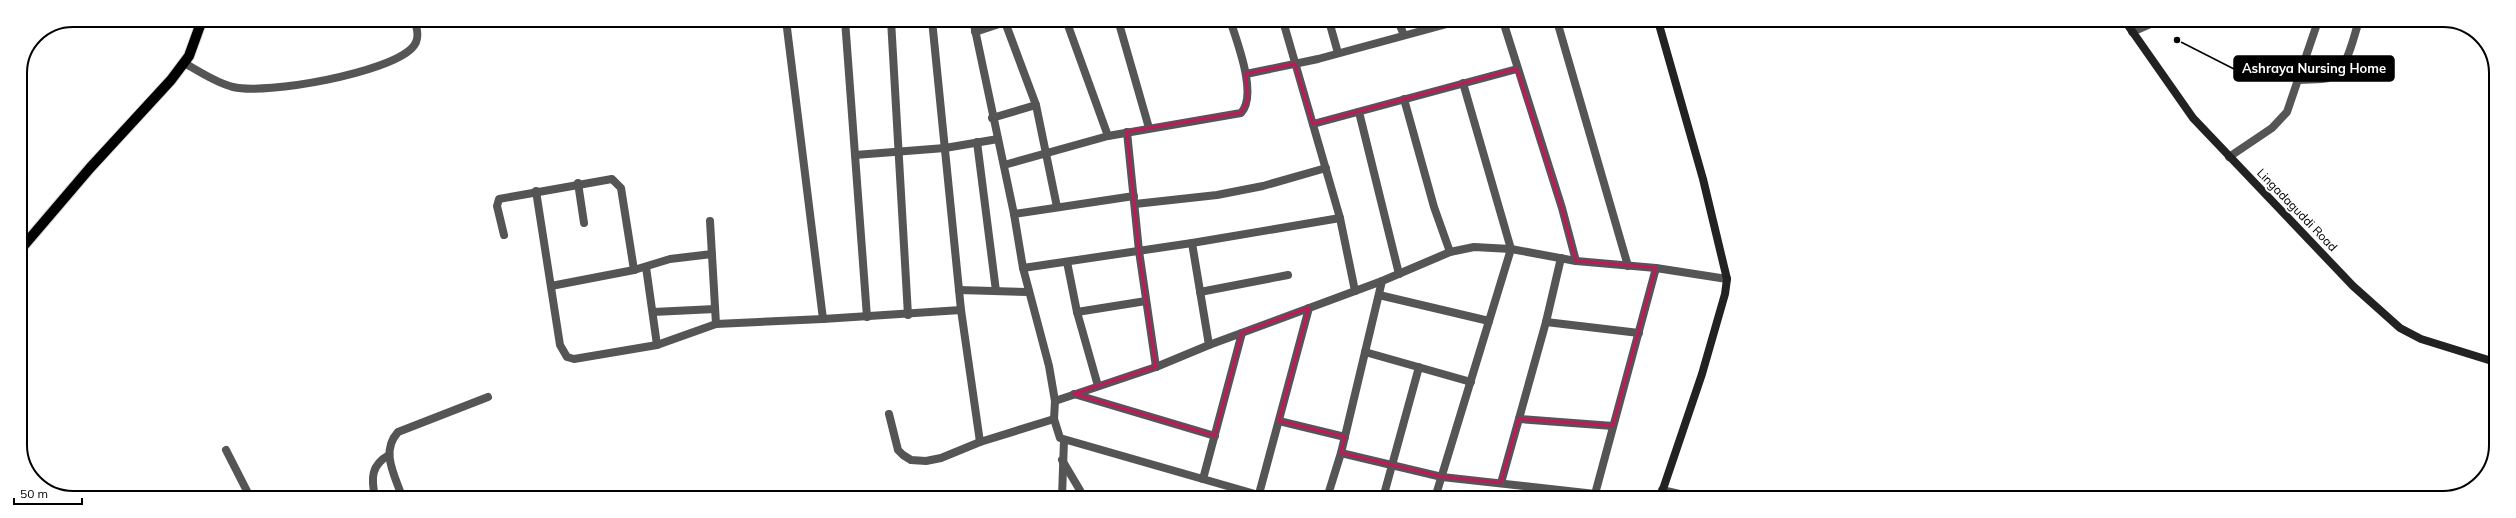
<svg xmlns="http://www.w3.org/2000/svg" width="2516" height="518" font-family="Mulish,sans-serif">
<style>
.lines{fill:none;stroke-linecap:round;stroke-linejoin:round}
.primary-casing{stroke:#dbdbdb;stroke-width:12}
.street{stroke:#555;stroke-width:8}
.secondary{stroke:#222;stroke-width:8}
.primary{stroke:#000;stroke-width:10}
.marked{fill:none;stroke:#c2185b;stroke-width:3;stroke-linejoin:round}
.labels{text-anchor:middle;stroke-width:4;stroke-linejoin:round;paint-order:stroke}
.street-label{font-size:12px;fill:#000;stroke:#fff}
.rim{fill:none;stroke:#000;stroke-width:2}
.leader{fill:none;stroke:#000;stroke-width:1.5}
.callout-dot{fill:#000;stroke:#fff;stroke-width:1.5}
.callout{fill:#000;stroke:#000;stroke-width:1.5}
.callout-label{font-size:13px;text-anchor:middle;font-weight:bold;fill:#fff}
</style>
<rect width="100%" height="100%" fill="#fff"/>
<g class="lines">
<defs>
<polyline id="primary" points="20,250 90,168 171,80 189,56 202,20"/>
</defs>
<!-- primary casing -->
<use href="#primary" class="primary-casing"/>
<!-- street -->
<g class="street">
<polyline points="786,20 823,319 961,310"/>
<polyline points="845,20 867,317"/>
<polyline points="891,20 908,315"/>
<polyline points="932,20 961,310 980,442"/>
<polyline points="973,20 1014,214 1023,268 1049,366 1055,401 1054,419 1060,438 1269,498"/>
<polyline points="1066,20 1108,136"/>
<polyline points="1118,20 1149,128"/>
<polyline points="1283,21 1340,218 1355,291"/>
<polyline points="1329,21 1338,53"/>
<polyline points="1398,21 1404,35"/>
<polyline points="1503,21 1562,208 1576,261"/>
<polyline points="1557,21 1628,266"/>
<polyline points="1005,22 1036,105 1057,207"/>
<polyline points="975,32 1008,21"/>
<polyline points="2132,32 2157,21"/>
<path d="M184,63c15,8 32,20 49,24 34,8 155,-14 179,-39 8,-8 6,-18 2,-28"/>
<polyline points="1246,74 1318,59 1458,21"/>
<path d="M2299,80c9,-1 21,0 29,-2 20,-6 25,-41 31,-57"/>
<polyline points="1404,99 1434,207 1450,252"/>
<polyline points="1359,112 1399,274"/>
<polyline points="992,118 1036,105"/>
<polyline points="1313,124 1517,69"/>
<polyline points="1127,132 1139,251 1156,367"/>
<polyline points="977,142 996,291"/>
<polyline points="855,155 945,148 998,139"/>
<polyline points="2229,157 2272,128 2287,112 2318,21"/>
<path d="M1004,165l104,-29 133,-23c17,-18 -4,-71 -11,-93"/>
<polyline points="578,183 584,223"/>
<polyline points="536,191 560,345 567,357 574,359 657,345 716,324 823,319"/>
<polyline points="1135,204 1217,195 1263,186 1326,168"/>
<polyline points="1014,214 1134,196"/>
<polyline points="710,221 716,324"/>
<polyline points="504,235 497,206 499,199 612,179 621,188 634,270"/>
<polyline points="1192,243 1209,345"/>
<polyline points="1067,262 1077,312 1098,386"/>
<polyline points="646,267 657,345"/>
<polyline points="1023,268 1192,243 1340,218"/>
<polyline points="1382,281 1341,453 1442,477 1631,498"/>
<polyline points="551,286 634,270 670,259 712,254"/>
<polyline points="959,290 1029,292"/>
<polyline points="1200,292 1288,275"/>
<polyline points="1379,295 1489,321"/>
<polyline points="653,312 715,309"/>
<polyline points="1077,312 1146,301"/>
<polyline points="1546,322 1639,333"/>
<polyline points="1365,352 1471,382"/>
<polyline points="1074,394 1215,436"/>
<polyline points="1055,401 1156,367 1209,345 1382,281 1450,252 1474,247 1511,249 1576,261 1656,268 1727,279"/>
<polyline points="889,414 898,450 903,455 911,460 926,461 941,458 980,442 1054,419"/>
<polyline points="1519,419 1613,426"/>
<polyline points="1279,421 1345,437"/>
<polyline points="226,450 250,497"/>
<polyline points="1062,460 1084,497"/>
<polyline points="1203,479 1242,333"/>
<polyline points="1501,483 1546,322 1561,258"/>
<polyline points="1662,490 1697,498"/>
<polyline points="1259,494 1309,308"/>
<polyline points="1595,494 1656,268"/>
<path d="M375,497c-4,-19 -4,-32 14,-42"/>
<path d="M402,497c-7,-22 -22,-45 -4,-65l90,-35"/>
<polyline points="1062,497 1064,440"/>
<polyline points="1327,498 1341,453"/>
<polyline points="1383,498 1419,367"/>
<polyline points="1435,498 1511,249 1463,83"/>
</g>
<!-- secondary -->
<g class="secondary">
<polyline points="1658,21 1703,179 1727,279 1725,294 1702,374 1660,498"/>
<polyline points="2125,21 2193,118 2353,286 2400,328 2421,339 2495,362"/>
</g>
<!-- primary -->
<use href="#primary" class="primary"/>
</g>
<!-- marked area -->
<path class="marked" d="M1295,64l18,60 204,-55 45,139 14,53 80,7 -43,158 -94,-7 -18,64 -59,-6 -101,-24 4,-16 -66,-16 30,-113 -67,25 -27,103 -141,-42 82,-27 -17,-116 -12,-119 114,-19 7,-12 -2,-27z"/>
<g class="labels">
<!-- street labels -->
<g class="street-label">
<text transform="translate(2297 210) rotate(46)" y="4">Lingadaguddi Road</text>
</g>
</g>
<!-- crop -->
<path d="M0 0H2516V518H0ZM73 27H2443A46 46 0 0 1 2489 73V445A46 46 0 0 1 2443 491H73A46 46 0 0 1 27 445V73A46 46 0 0 1 73 27Z" fill="#fff" fill-rule="evenodd"/>
<path class="rim" d="M73 27H2443A46 46 0 0 1 2489 73V445A46 46 0 0 1 2443 491H73A46 46 0 0 1 27 445V73A46 46 0 0 1 73 27Z"/>
<!-- callouts -->
<path class="leader" d="M2177 40L2234 69"/>
<circle class="callout-dot" cx="2177" cy="40" r="4"/>
<rect class="callout" x="2234" y="56" width="160" height="25" rx="4"/>
<g class="callout-label">
<text x="2314" y="73">Ashraya Nursing Home</text>
</g>
<!-- scale -->
<path d="M14 498v6h68v-6" fill="none" stroke="#000000" stroke-width="2"/>
<text x="20" y="498" font-size="12" fill="#000000" stroke="#ffffff" stroke-width="3" paint-order="stroke">50 m</text>
</svg>
